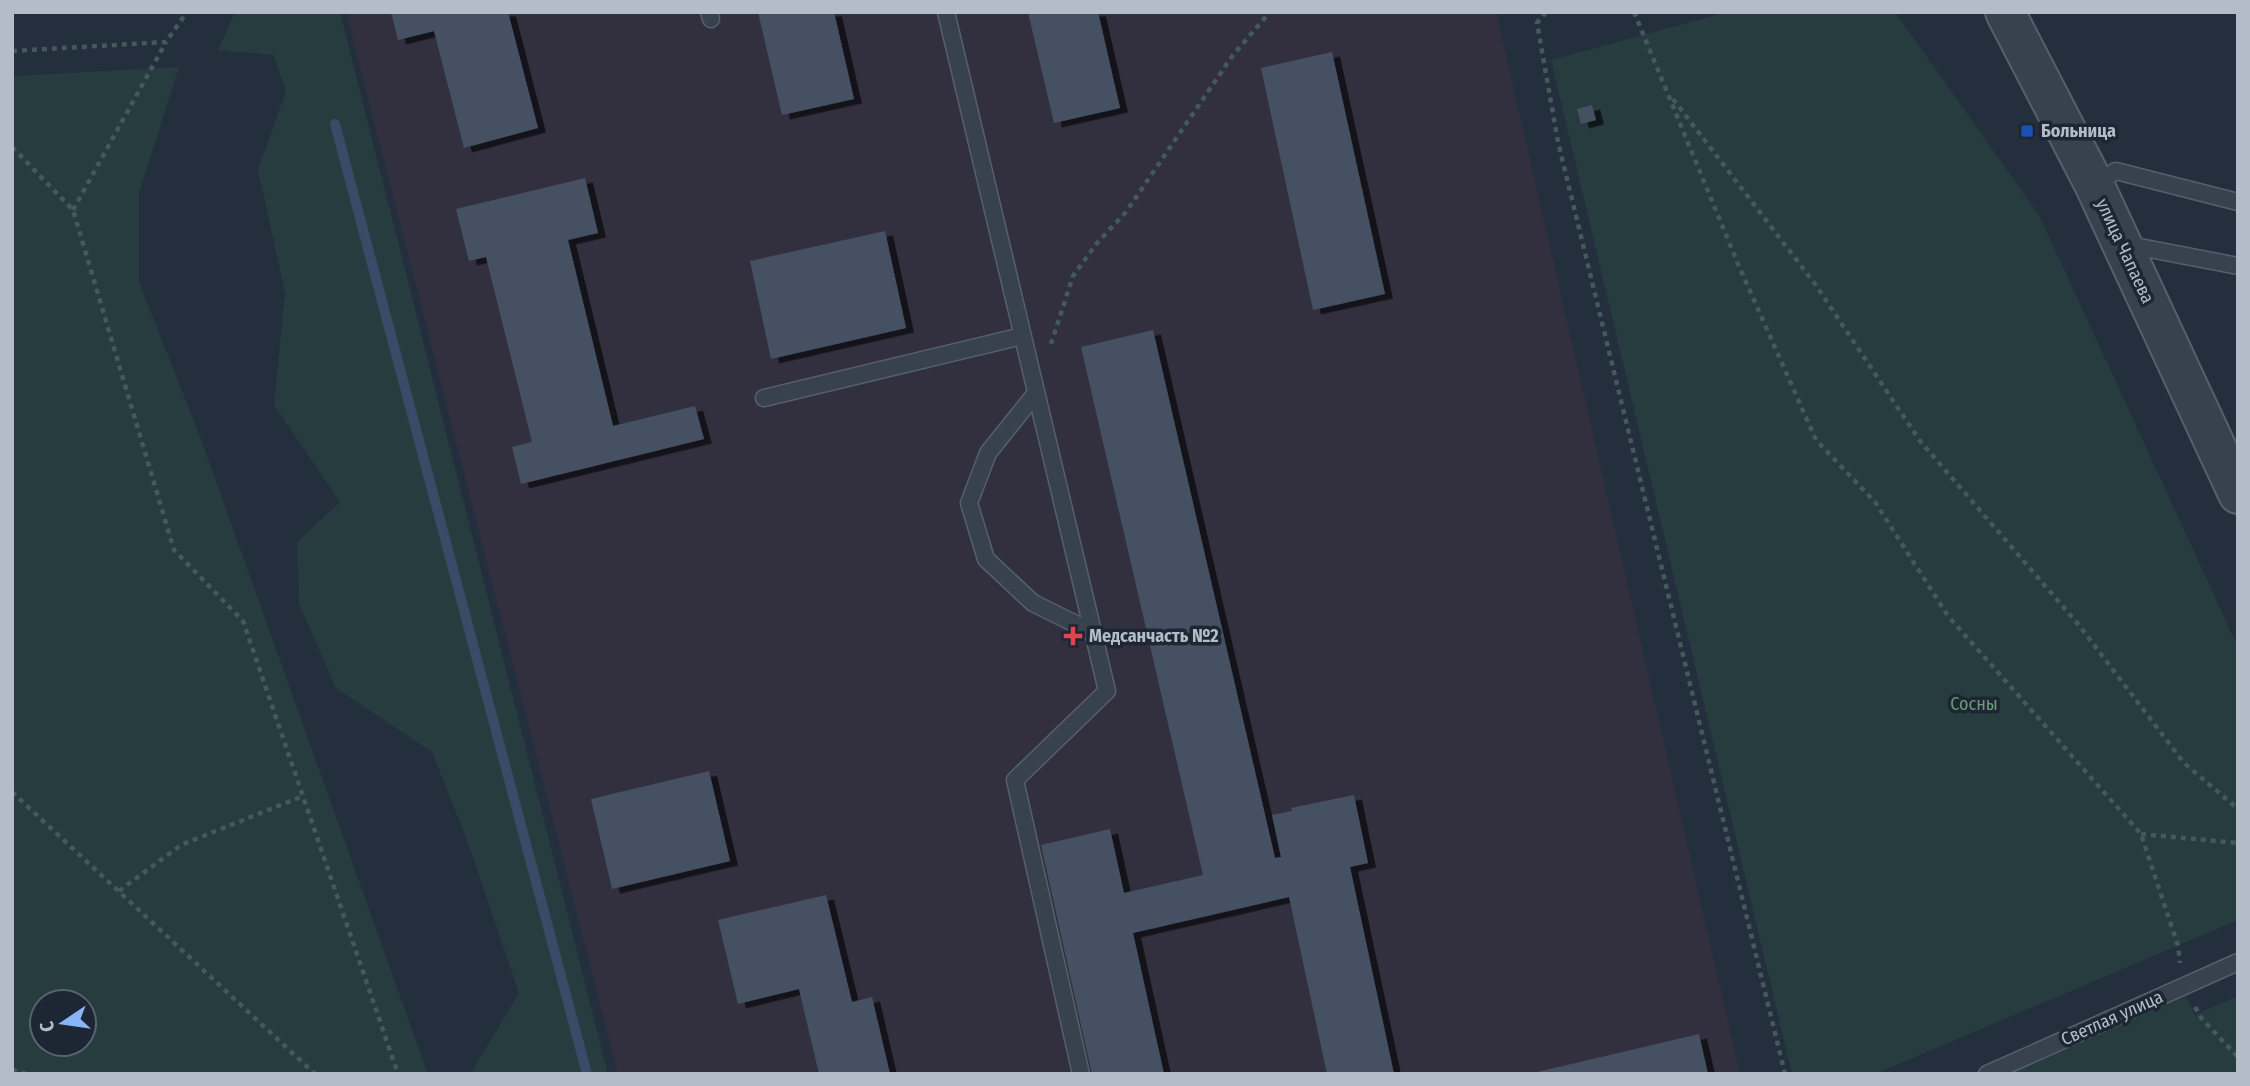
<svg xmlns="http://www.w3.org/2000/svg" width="2250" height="1086" font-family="'Fira Sans Condensed',sans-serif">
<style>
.medical{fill:#32303f}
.green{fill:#263c3f;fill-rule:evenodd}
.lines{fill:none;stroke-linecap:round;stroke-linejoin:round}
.stream{stroke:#394c67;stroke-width:10}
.building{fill:#455162;filter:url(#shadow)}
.service-casing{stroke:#565f6c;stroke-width:19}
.tertiary-casing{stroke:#565f6c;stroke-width:42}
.path{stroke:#44595c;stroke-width:4.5;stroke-dasharray:5 5;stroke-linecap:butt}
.service{stroke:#38414e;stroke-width:16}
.tertiary{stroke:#38414e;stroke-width:38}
.transit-dot{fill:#1a4fb4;stroke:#1d2633;stroke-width:2.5}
.health-dot{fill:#e0444e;stroke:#1d2633;stroke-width:2.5}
.labels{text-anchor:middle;stroke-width:7;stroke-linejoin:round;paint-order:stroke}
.poi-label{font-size:18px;font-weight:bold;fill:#b4bcc9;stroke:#1d2633;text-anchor:start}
.street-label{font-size:18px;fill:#b4bcc9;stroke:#1d2633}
.park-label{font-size:18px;fill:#6b9a76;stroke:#1d2633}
</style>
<defs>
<filter id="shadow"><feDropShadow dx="8" dy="4.5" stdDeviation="0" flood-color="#0009"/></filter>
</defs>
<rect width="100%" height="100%" fill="#242f3e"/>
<!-- medical -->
<polygon class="medical" points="346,12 1496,12 1740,1074 618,1074"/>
<!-- green -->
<g class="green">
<polygon points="235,12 340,12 608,1074 470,1074 519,993 468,843 432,752 336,688 299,604 297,542 340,502 274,405 285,293 258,170 286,91 273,55 218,50"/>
<polygon points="1727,12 1895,12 2039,215 2238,647 2238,920 1875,1074 1792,1074 1551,60"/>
<path d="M179,67l-40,126v89l59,149 230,643h-416v-998zM84,1002v42h-42v-42z"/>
<polygon points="2184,993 2195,1015 2238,996 2238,1074 2007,1074"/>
</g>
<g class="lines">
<!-- stream -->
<polyline class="stream" points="335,124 587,1074"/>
</g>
<!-- building -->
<g class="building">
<polygon points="391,12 508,12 538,128 464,148 434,31 398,40"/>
<polygon points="758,12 834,12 854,99 782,115"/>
<polygon points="1028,12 1098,12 1120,108 1054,123"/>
<polygon points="1332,52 1385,294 1313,310 1261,68"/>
<polygon points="1592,105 1596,120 1581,124 1577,109"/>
<polygon points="585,178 598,233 568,240 613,426 695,406 704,439 521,484 512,447 532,442 486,257 469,261 456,209"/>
<polygon points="885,231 906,328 771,359 750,261"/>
<polygon points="1153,330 1275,858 1281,857 1272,815 1292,811 1291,808 1354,795 1368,863 1350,867 1394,1074 1327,1074 1289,897 1133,933 1164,1074 1092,1074 1041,845 1110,829 1124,893 1203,875 1081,347"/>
<polygon points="709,771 730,861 612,889 591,799"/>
<polygon points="826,895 852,1002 872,997 890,1074 819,1074 799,989 738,1004 718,920"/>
<polygon points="1699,1034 1708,1074 1533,1074 1533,1073"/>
</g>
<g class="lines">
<defs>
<g id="service">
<polyline points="709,12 711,19"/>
<polyline points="946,12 1107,691 1015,780 1081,1074"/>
<polyline points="2094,184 2116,171 2238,202"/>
<polyline points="2124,244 2238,266"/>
<polyline points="1036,393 988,453 969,503 986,559 1033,603 1092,632"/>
<polyline points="764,398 1022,336"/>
<polyline points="1987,1074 2238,962"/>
</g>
<polyline id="tertiary" points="2005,12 2094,184 2238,494"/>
</defs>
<!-- service casing -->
<use href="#service" class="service-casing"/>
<!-- tertiary casing -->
<use href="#tertiary" class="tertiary-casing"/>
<!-- path -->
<g class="path">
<polyline points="1546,12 1537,23 1558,142 1785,1074"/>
<polyline points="1634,12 1738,264 1816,440 1875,502 1948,616 2141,834 2178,946 2180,963"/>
<polyline points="12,51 166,42 187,12"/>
<polyline points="1673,99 1815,284 1920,441 2078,624 2184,763 2238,809"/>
<polyline points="12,147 73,210 174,550 243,621 398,1074"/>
<polyline points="73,210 166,42"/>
<polyline points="1051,344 1073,276 1097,243 1126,212 1233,55 1270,12"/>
<polyline points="12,792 315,1074"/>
<polyline points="2141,834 2238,843"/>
<polyline points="119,891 181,845 303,796"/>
<polyline points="2195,1007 2202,1019 2238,1057"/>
<polyline points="12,1070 27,1074"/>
</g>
<!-- service -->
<use href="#service" class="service"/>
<!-- tertiary -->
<use href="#tertiary" class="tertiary"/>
</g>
<!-- markers -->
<rect class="transit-dot" x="2020" y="124" width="14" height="14" rx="3.5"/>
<path class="health-dot" d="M1069.5 625.5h7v7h7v7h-7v7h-7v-7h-7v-7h7z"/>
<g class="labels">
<!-- poi labels -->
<g class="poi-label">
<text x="2041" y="137">Больница</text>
<text x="1089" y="642">Медсанчасть №2</text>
</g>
<!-- street labels -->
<g class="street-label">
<text transform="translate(2125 251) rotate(65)" y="6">улица Чапаева</text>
<text transform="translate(2112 1018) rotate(-24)" y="6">Светлая улица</text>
</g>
<!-- park labels -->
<g class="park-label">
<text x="1974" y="710">Сосны</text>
</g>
</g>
<!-- border -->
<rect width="2250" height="1086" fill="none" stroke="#b4bcc9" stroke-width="28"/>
<!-- north arrow -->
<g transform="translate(63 1023) rotate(257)"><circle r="33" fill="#1d2633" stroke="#59626f" stroke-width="2"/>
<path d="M0-5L12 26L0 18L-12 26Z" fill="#8ab4f8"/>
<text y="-10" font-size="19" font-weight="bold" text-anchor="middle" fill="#b4bcc9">С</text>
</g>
</svg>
